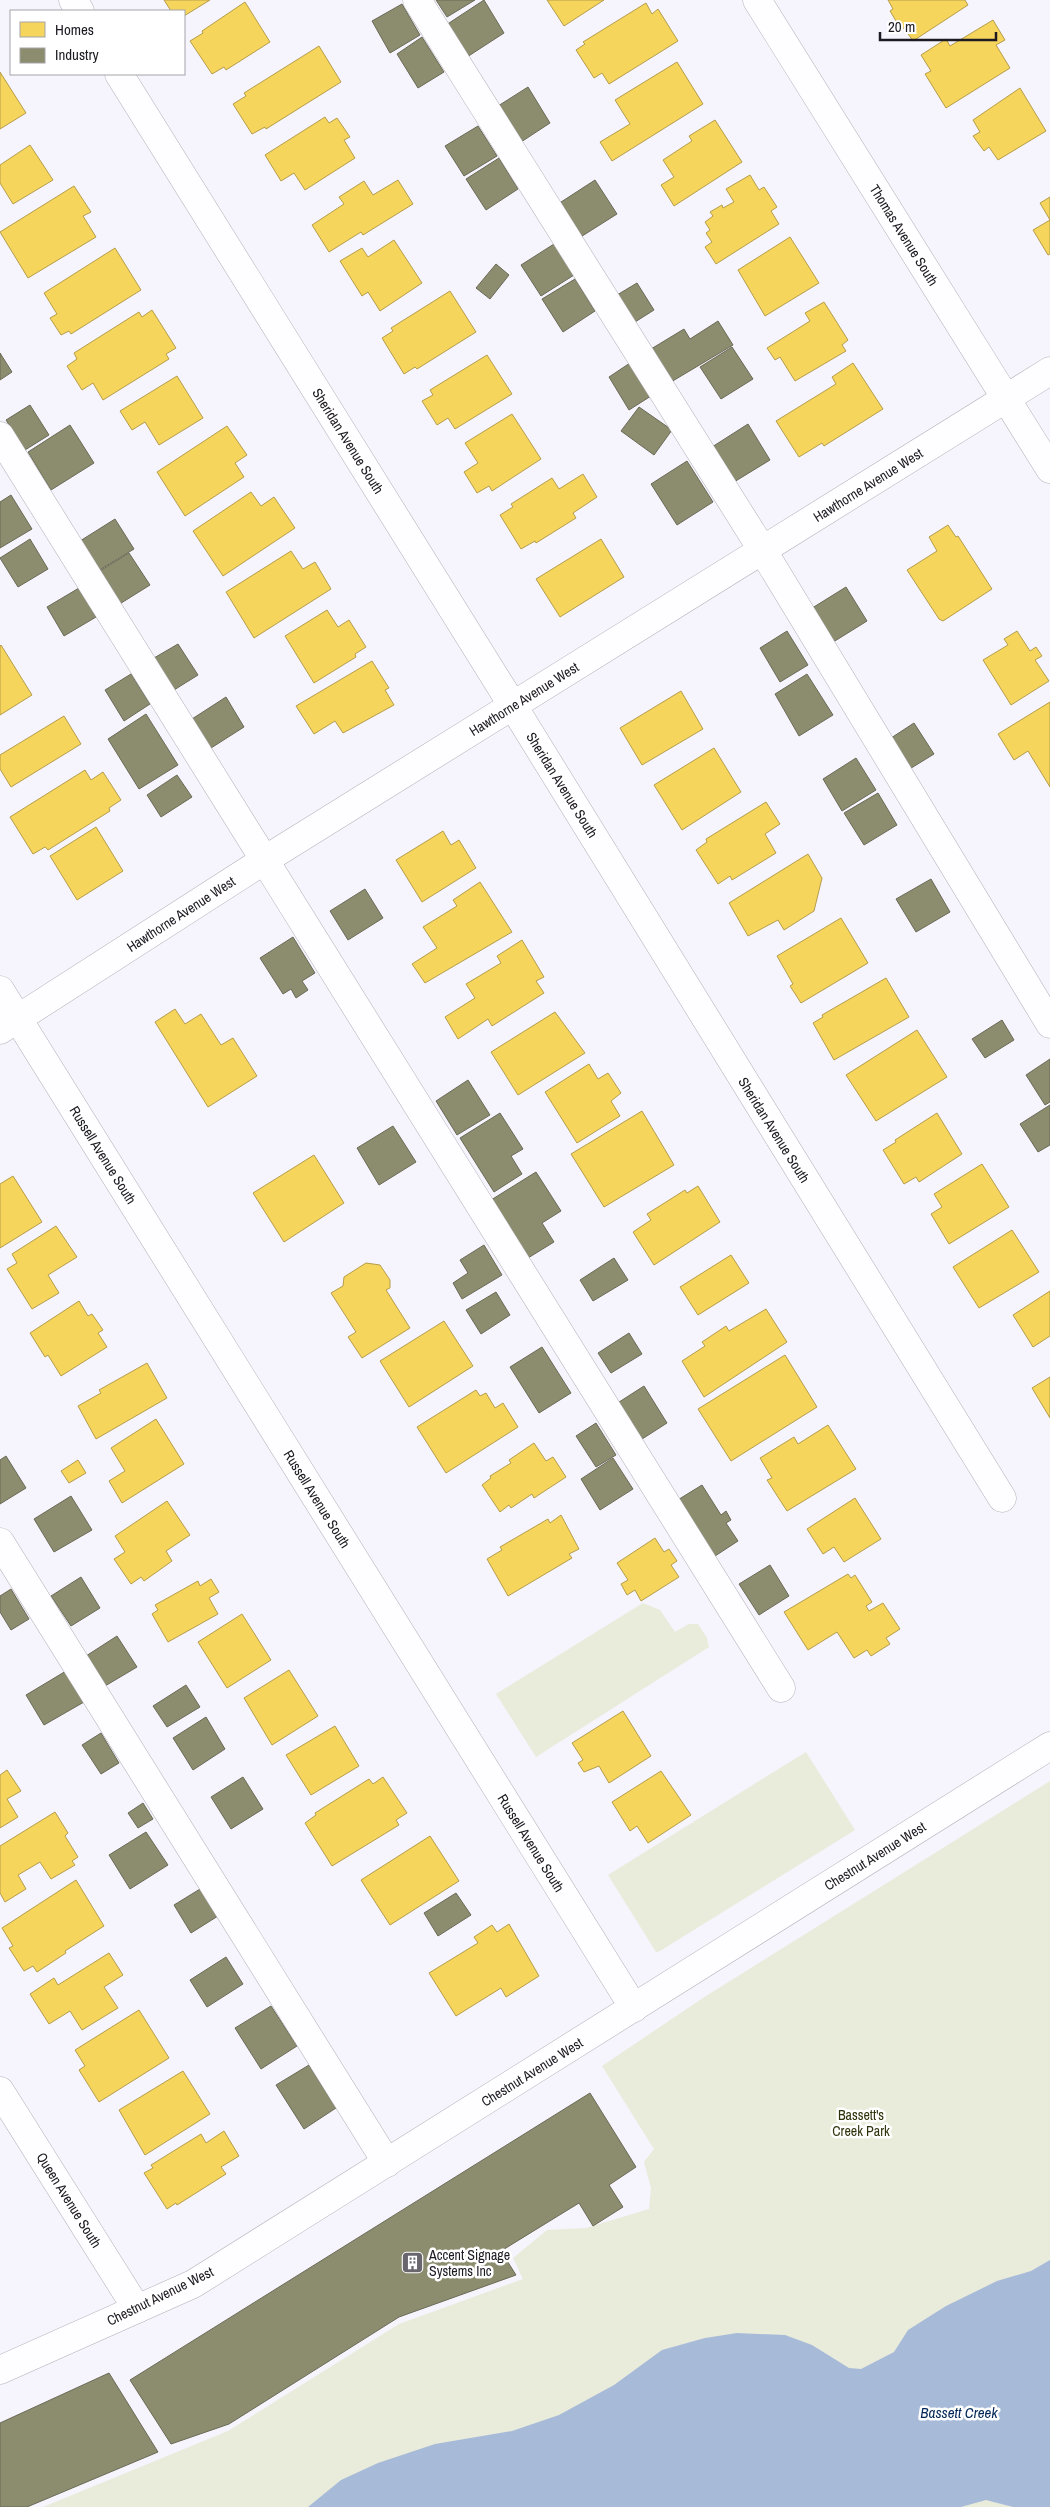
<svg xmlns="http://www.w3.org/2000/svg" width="1050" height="2507" font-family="'Archivo Narrow',sans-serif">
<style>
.green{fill:#e9ebdb}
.water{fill:#a7bbd9}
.homes{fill:#f6d55c;stroke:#b59d4b}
.industry{fill:#8c8c6e;stroke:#6b6a57}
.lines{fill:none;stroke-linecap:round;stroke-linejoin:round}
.minor-casing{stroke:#b3b1b8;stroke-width:29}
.minor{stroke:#fefdff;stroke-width:28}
.labels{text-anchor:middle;stroke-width:5;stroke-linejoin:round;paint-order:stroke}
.street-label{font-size:14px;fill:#1d1a22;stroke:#fff}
.park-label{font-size:14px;fill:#2f320b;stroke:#fff}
.poi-label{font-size:14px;fill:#1d1a22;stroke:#fff;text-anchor:start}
.water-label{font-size:15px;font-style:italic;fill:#002757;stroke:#fff}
</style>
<rect width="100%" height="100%" fill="#f6f4fc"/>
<!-- green -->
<g class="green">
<polygon points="643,1603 660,1610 675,1632 689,1624 698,1624 707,1638 709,1647 536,1757 496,1694"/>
<polygon points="806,1752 855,1830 660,1951 656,1952 608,1875"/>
<polygon points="1050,1781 1050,2507 43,2507 228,2431 399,2324 523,2279 513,2258 547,2230 586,2228 649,2209 651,2188 644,2162 654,2149 602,2066 706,1996"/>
</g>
<!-- water -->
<polygon class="water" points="1050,2260 1050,2507 1013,2507 986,2500 961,2507 308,2507 341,2480 378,2463 435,2444 512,2431 559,2415 614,2385 662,2350 705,2338 737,2333 785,2335 812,2345 849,2368 861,2369 894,2352 908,2330 946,2306 997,2281 1031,2271"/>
<!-- homes -->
<g class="homes">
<polygon points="164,0 210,0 184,16 184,11 171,11"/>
<polygon points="547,0 604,0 564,26"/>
<polygon points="888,0 965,0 968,5 913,41 904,28 901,29 890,11 893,9"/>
<polygon points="245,2 270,42 226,70 224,67 212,74 190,41 203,33 202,31"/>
<polygon points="646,3 652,14 658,9 678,41 609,84 602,73 594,78 576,50 585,44 583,42"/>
<polygon points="993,20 1005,40 996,45 1010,68 946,108 925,74 931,71 921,55 946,39 950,46"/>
<polygon points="319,46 341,82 266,129 265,127 252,134 233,104 246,96 244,93"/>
<polygon points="677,62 703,104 612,161 600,142 630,124 615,100"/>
<polygon points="0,72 26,113 0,129"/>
<polygon points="1020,88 1046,131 998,160 989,147 984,151 973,136 980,132 973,120"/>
<polygon points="325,117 329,123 337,118 350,137 344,140 355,158 305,190 294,173 281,181 265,155"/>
<polygon points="715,120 742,162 674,206 661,185 674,177 663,160 692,141 689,136"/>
<polygon points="30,145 53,180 13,204 0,183 0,165"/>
<polygon points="750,175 759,190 764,187 777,207 771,211 779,224 716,264 705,247 712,242 706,233 710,230 705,222 713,216 710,212 722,205 723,208 734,202 726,189"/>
<polygon points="398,180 413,204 363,235 361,232 329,252 312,225 344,204 339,197 364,181 373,195"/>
<polygon points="74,186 91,212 83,216 96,237 28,278 0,232"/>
<polygon points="1050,197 1050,254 1048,255 1033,230 1050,220 1040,203"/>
<polygon points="790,237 819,283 765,316 738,270"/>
<polygon points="394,240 422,283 380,311 368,292 362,296 340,261 362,248 368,257"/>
<polygon points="115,248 141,290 71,334 69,331 61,335 50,318 57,314 44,293"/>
<polygon points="450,291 476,332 417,369 415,367 404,374 382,338 393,331 391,328"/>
<polygon points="824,302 848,340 842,345 846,351 795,381 780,357 775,360 767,348 810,321 805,313"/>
<polygon points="152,310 176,348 166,354 169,359 103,400 93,383 82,390 67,366 77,359 74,353 139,312 142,317"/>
<polygon points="487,355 512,394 455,429 448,418 437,425 422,401 433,395 430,390"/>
<polygon points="853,363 883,409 824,446 822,443 799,457 776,421 836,384 832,377"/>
<polygon points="177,376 203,418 159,445 145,422 132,430 120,411"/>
<polygon points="512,414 541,459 492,491 489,486 477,493 464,472 478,463 465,443"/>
<polygon points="227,426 247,455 235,463 244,477 185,516 157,472"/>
<polygon points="583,474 597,497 573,513 576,518 536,543 535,541 521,549 500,515 513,507 511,504 552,478 559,489"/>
<polygon points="251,492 261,506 274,497 295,528 223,576 193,531"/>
<polygon points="948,525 956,537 958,536 992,589 943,621 939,619 907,570 937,551 929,537"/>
<polygon points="601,539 624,577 560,617 536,579"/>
<polygon points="291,551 303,569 315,562 331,589 254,638 226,592"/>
<polygon points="327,610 338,627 349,620 366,647 355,654 356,657 314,683 285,636"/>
<polygon points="1017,631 1030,651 1036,647 1042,656 1035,660 1049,681 1011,705 983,660 1008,645 1004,639"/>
<polygon points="1,645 32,695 0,715 0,646"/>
<polygon points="372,661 389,688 385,690 394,705 343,733 335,721 314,734 296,706"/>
<polygon points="681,691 703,729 642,765 620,728"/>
<polygon points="1050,702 1050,787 1028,751 1014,760 998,734"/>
<polygon points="64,716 81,744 11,787 0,769 0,755"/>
<polygon points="714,748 741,792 682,830 654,785"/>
<polygon points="85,770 91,780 103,772 121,800 109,808 110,811 48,850 45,847 33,854 10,817"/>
<polygon points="766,802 780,824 765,834 776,853 732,880 730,876 718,884 696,850 707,842 706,839"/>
<polygon points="96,827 123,871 77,900 50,856"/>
<polygon points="443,831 451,845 459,840 476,868 422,902 396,860"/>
<polygon points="808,854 822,878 814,911 784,930 778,920 748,936 729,903"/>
<polygon points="480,882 512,932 425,983 412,964 437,948 423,927 457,906 453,900"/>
<polygon points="841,918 868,963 801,1003 790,986 793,984 777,956"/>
<polygon points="522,940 544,977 536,981 544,993 492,1026 488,1019 458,1039 445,1017 475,998 466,984 501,963 497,956"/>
<polygon points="886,978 909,1017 834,1060 813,1023 823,1017 822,1015"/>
<polygon points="175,1009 185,1024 201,1014 221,1045 233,1038 257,1076 208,1107 155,1022"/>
<polygon points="555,1012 585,1053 518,1095 491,1052"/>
<polygon points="917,1030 947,1077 876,1121 846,1075"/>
<polygon points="589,1064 598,1079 608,1073 621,1093 611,1101 620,1116 577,1143 545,1092"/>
<polygon points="642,1111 674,1165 604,1207 571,1154"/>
<polygon points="937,1113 962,1154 919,1182 916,1177 904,1184 883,1150 896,1142 895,1140"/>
<polygon points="314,1155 344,1203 284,1242 253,1193"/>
<polygon points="982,1164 1009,1207 949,1244 931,1214 942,1207 934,1194"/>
<polygon points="13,1176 42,1222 0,1248 0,1184"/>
<polygon points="698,1186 720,1222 654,1265 633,1232 651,1220 647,1214 685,1190 687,1193"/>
<polygon points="56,1226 77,1257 48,1275 59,1293 32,1309 7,1269 17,1263 12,1254"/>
<polygon points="1012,1230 1039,1272 979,1308 953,1267"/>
<polygon points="731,1255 749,1283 698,1315 680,1287"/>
<polygon points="366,1263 380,1265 390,1280 390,1288 386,1290 410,1328 362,1358 348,1337 356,1332 331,1293 343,1286 344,1277"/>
<polygon points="1050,1291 1050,1336 1033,1347 1013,1315"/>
<polygon points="79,1301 88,1316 92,1314 103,1330 98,1333 107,1347 61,1376 48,1355 45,1357 30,1333"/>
<polygon points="766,1309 787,1342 704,1397 682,1361 705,1346 702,1342 726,1326 729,1331"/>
<polygon points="444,1321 473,1366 409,1407 380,1361"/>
<polygon points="785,1355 817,1407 731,1461 698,1409"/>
<polygon points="147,1363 167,1398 96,1439 78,1406 101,1393 99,1390"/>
<polygon points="1050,1377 1050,1418 1032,1388"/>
<polygon points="476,1390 480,1396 486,1393 495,1408 503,1403 518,1427 446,1473 417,1427"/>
<polygon points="156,1419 184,1464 122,1503 109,1481 125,1471 111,1448"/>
<polygon points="828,1425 856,1469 787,1511 767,1480 772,1478 760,1458 794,1437 798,1444"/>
<polygon points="534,1443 546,1461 553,1457 566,1477 534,1498 532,1494 511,1508 509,1505 500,1512 482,1485 491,1478 490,1476 511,1463 509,1460"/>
<polygon points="78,1460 86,1473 69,1483 61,1471"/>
<polygon points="855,1498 881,1539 844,1562 834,1547 823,1554 807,1529"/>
<polygon points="167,1501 190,1535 166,1551 172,1561 144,1581 141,1577 131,1584 114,1559 125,1552 115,1536"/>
<polygon points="561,1515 579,1549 569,1554 572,1558 508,1596 487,1559 502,1550 500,1547 548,1519 550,1523"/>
<polygon points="655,1538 664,1552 669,1549 677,1561 671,1565 679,1577 641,1601 635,1590 627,1595 621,1584 628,1580 617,1563"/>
<polygon points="848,1574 851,1578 855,1575 872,1602 866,1606 869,1611 883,1603 900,1629 886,1638 890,1644 871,1656 867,1650 854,1658 837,1632 808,1650 784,1612"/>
<polygon points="211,1579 219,1592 209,1598 218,1614 168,1642 152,1614 158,1610 155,1605 198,1581 200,1586"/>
<polygon points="242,1614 271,1660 227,1688 198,1642"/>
<polygon points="289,1670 318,1716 272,1745 244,1698"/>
<polygon points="623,1711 651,1756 609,1783 599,1766 584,1772 578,1763 583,1760 572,1743"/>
<polygon points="335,1726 359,1766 311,1795 286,1755"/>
<polygon points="7,1770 21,1791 7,1799 18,1817 0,1828 0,1775"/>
<polygon points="661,1771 691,1815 648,1843 637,1826 630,1831 612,1802"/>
<polygon points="383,1777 407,1813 396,1820 399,1825 332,1866 305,1823 316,1815 315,1813 369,1779 373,1784"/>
<polygon points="55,1812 68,1833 65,1836 78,1857 72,1861 75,1865 51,1879 40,1862 18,1875 26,1889 5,1902 0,1893 0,1846"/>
<polygon points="430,1836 459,1881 390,1925 361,1880"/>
<polygon points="76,1880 104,1926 65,1951 66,1953 37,1972 33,1966 24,1971 9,1948 13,1946 2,1928"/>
<polygon points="509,1924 539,1976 506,1997 501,1988 456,2016 429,1973 478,1943 474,1937 492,1925 497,1932"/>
<polygon points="109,1953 123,1975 104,1987 118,2008 82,2030 70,2011 49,2024 30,1994 54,1978 58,1985"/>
<polygon points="139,2010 169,2058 99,2102 79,2070 85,2066 75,2050"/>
<polygon points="183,2071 210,2114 145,2155 119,2110"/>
<polygon points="224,2131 239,2156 221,2167 226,2174 177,2205 176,2203 167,2209 144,2173 153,2168 151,2165 201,2134 206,2143"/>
</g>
<!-- industry -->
<g class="industry">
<polygon points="436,0 475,0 447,17"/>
<polygon points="484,0 504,33 467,57 446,25"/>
<polygon points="402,4 420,35 390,53 372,21"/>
<polygon points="422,37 444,72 418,88 397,54"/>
<polygon points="528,87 550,123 521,142 498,106"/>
<polygon points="478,126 497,156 464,176 445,146"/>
<polygon points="499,158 518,189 486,210 466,179"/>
<polygon points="595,180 617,214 579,238 558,204"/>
<polygon points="554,244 574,275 541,296 521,265"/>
<polygon points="496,264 509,275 490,299 476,288"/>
<polygon points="575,279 595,311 563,332 542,299"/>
<polygon points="637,283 654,310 635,322 617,295"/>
<polygon points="718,321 733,345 671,382 651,349 684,329 690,339"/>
<polygon points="732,347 753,379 721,399 700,367"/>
<polygon points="0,353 12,372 0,380"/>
<polygon points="630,363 651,396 629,410 609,377"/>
<polygon points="30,405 49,435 25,450 6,420"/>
<polygon points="639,407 672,430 654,455 621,431"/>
<polygon points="748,424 770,460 734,482 712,447"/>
<polygon points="70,425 94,463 51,490 28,452"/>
<polygon points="687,461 713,502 677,525 651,484"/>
<polygon points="11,495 32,529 0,548 0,502"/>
<polygon points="115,519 134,549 98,571 80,541"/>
<polygon points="30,539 48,569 18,587 0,558"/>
<polygon points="129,553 150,585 118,605 98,572"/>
<polygon points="846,587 867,621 830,644 809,610"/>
<polygon points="79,588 96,617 64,636 47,607"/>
<polygon points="787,631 808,665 780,682 760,648"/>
<polygon points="178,644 198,675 174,690 154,658"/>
<polygon points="131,674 150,704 124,721 105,690"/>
<polygon points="807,674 833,715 799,736 775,694"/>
<polygon points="226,697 244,727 211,748 192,719"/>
<polygon points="146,714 178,765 139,789 108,739"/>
<polygon points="914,723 934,754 908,770 888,740"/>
<polygon points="856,758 876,790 842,811 823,779"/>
<polygon points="177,775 192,797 161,817 147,795"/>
<polygon points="878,793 897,825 864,845 844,813"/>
<polygon points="931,879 950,912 916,932 896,899"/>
<polygon points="365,889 383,918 348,940 330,911"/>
<polygon points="293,937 315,973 302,981 308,990 296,998 291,989 283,994 260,958"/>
<polygon points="1002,1020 1014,1040 985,1058 972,1039"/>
<polygon points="1050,1059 1050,1102 1045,1105 1026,1075"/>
<polygon points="468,1080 490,1115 457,1135 436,1101"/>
<polygon points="1050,1105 1050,1145 1038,1152 1020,1124"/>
<polygon points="500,1113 523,1149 511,1156 522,1174 494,1192 460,1138"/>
<polygon points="393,1126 416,1162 379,1185 357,1148"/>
<polygon points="536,1172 561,1211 542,1223 554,1242 528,1258 491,1200"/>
<polygon points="484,1245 502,1275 462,1299 453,1283 468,1273 460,1260"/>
<polygon points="614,1258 628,1280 593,1301 580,1280"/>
<polygon points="496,1292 510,1315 481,1334 466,1310"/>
<polygon points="629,1333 642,1354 611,1373 598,1353"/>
<polygon points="542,1347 571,1393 539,1413 510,1367"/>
<polygon points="644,1386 667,1423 639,1441 616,1404"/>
<polygon points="596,1423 616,1455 596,1467 576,1436"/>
<polygon points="6,1456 26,1488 0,1504 0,1460"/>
<polygon points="613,1458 633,1489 600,1510 581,1479"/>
<polygon points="702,1485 721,1515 726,1511 731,1520 726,1523 738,1541 712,1558 676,1501"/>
<polygon points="71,1496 92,1530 54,1552 34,1519"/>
<polygon points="770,1565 789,1596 759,1615 739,1584"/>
<polygon points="81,1577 100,1608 71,1626 51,1596"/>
<polygon points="11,1589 29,1619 11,1630 0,1612 0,1596"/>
<polygon points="117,1636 137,1667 105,1686 86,1656"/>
<polygon points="66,1671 84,1702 44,1725 26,1695"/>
<polygon points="186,1685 200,1707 167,1727 153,1706"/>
<polygon points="206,1717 225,1749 193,1770 173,1738"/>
<polygon points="101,1733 119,1763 101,1774 82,1745"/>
<polygon points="243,1777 263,1809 231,1829 211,1797"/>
<polygon points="143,1803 153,1819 138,1828 128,1813"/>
<polygon points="146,1832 168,1865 130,1889 109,1855"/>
<polygon points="200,1889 218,1916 191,1933 174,1905"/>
<polygon points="456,1893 471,1915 438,1936 424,1913"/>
<polygon points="226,1957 243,1984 207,2007 190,1980"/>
<polygon points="271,2006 297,2046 261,2069 235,2028"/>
<polygon points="309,2065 336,2108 304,2129 276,2085"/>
<polygon points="590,2093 636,2167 609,2185 623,2207 593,2226 579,2203 501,2251 516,2275 399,2317 229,2424 171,2444 130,2380"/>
<polygon points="109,2373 158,2452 27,2507 0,2507 0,2423"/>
</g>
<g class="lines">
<defs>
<g id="minor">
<polyline points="73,0 80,11"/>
<polyline points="417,0 763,551 1050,1024"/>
<polyline points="757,0 1050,469"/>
<polyline points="119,74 513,706 1002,1498"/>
<polyline points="0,436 781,1688"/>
<polyline points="0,990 634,2008"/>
<polyline points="0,1030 263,861 1050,371"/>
<polyline points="0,1542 387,2163"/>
<polyline points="0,2091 137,2309"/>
<polyline points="0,2370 193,2284 1050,1746"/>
</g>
</defs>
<!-- minor casing -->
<use href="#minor" class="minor-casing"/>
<!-- minor -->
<use href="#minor" class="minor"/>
</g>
<!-- icons -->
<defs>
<symbol id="building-square" viewBox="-11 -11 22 22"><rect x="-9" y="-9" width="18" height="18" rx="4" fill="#69666e" stroke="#fff"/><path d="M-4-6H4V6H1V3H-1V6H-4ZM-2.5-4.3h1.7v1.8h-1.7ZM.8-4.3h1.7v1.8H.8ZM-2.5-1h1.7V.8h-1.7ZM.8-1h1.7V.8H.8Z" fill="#fff"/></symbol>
</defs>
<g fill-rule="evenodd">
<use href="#building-square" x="400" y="2250" width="25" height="25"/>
</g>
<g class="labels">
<!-- street labels -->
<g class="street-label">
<text transform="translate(904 235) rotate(58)" y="5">Thomas Avenue South</text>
<text transform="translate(348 441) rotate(58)" y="5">Sheridan Avenue South</text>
<text transform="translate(868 485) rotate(-32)" y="5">Hawthorne Avenue West</text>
<text transform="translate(524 699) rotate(-32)" y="5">Hawthorne Avenue West</text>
<text transform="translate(562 785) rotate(58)" y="5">Sheridan Avenue South</text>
<text transform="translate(181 914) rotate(-33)" y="5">Hawthorne Avenue West</text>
<text transform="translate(774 1130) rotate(58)" y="5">Sheridan Avenue South</text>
<text transform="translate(103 1155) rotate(58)" y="5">Russell Avenue South</text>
<text transform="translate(317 1499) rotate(58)" y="5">Russell Avenue South</text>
<text transform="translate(531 1843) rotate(58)" y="5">Russell Avenue South</text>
<text transform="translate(875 1856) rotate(-32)" y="5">Chestnut Avenue West</text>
<text transform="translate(532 2072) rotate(-32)" y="5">Chestnut Avenue West</text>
<text transform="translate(69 2200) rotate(58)" y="5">Queen Avenue South</text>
<text transform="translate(160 2296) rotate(-26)" y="5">Chestnut Avenue West</text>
</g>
<!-- park labels -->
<g class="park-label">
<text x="861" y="2120">Bassett's<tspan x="861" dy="16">Creek Park</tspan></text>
</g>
<!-- poi labels -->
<g class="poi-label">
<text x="429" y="2260">Accent Signage<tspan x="429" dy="16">Systems Inc</tspan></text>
</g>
<!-- water labels -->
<g class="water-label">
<text x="959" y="2418">Bassett Creek</text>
</g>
</g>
<!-- legend -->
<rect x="10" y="10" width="175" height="65" fill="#ffffff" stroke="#a5a3a7"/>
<rect x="20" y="22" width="25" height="15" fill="#f6d55c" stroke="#a5a3a7"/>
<text x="55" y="35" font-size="15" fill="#1d1a22">Homes</text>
<rect x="20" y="48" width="25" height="15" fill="#8c8c6e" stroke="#a5a3a7"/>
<text x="55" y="60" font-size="15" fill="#1d1a22">Industry</text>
<!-- scale -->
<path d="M880 32v8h116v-8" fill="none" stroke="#1d1a22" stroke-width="2.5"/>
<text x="888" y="32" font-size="15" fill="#1d1a22" stroke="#ffffff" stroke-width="4" paint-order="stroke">20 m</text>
</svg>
